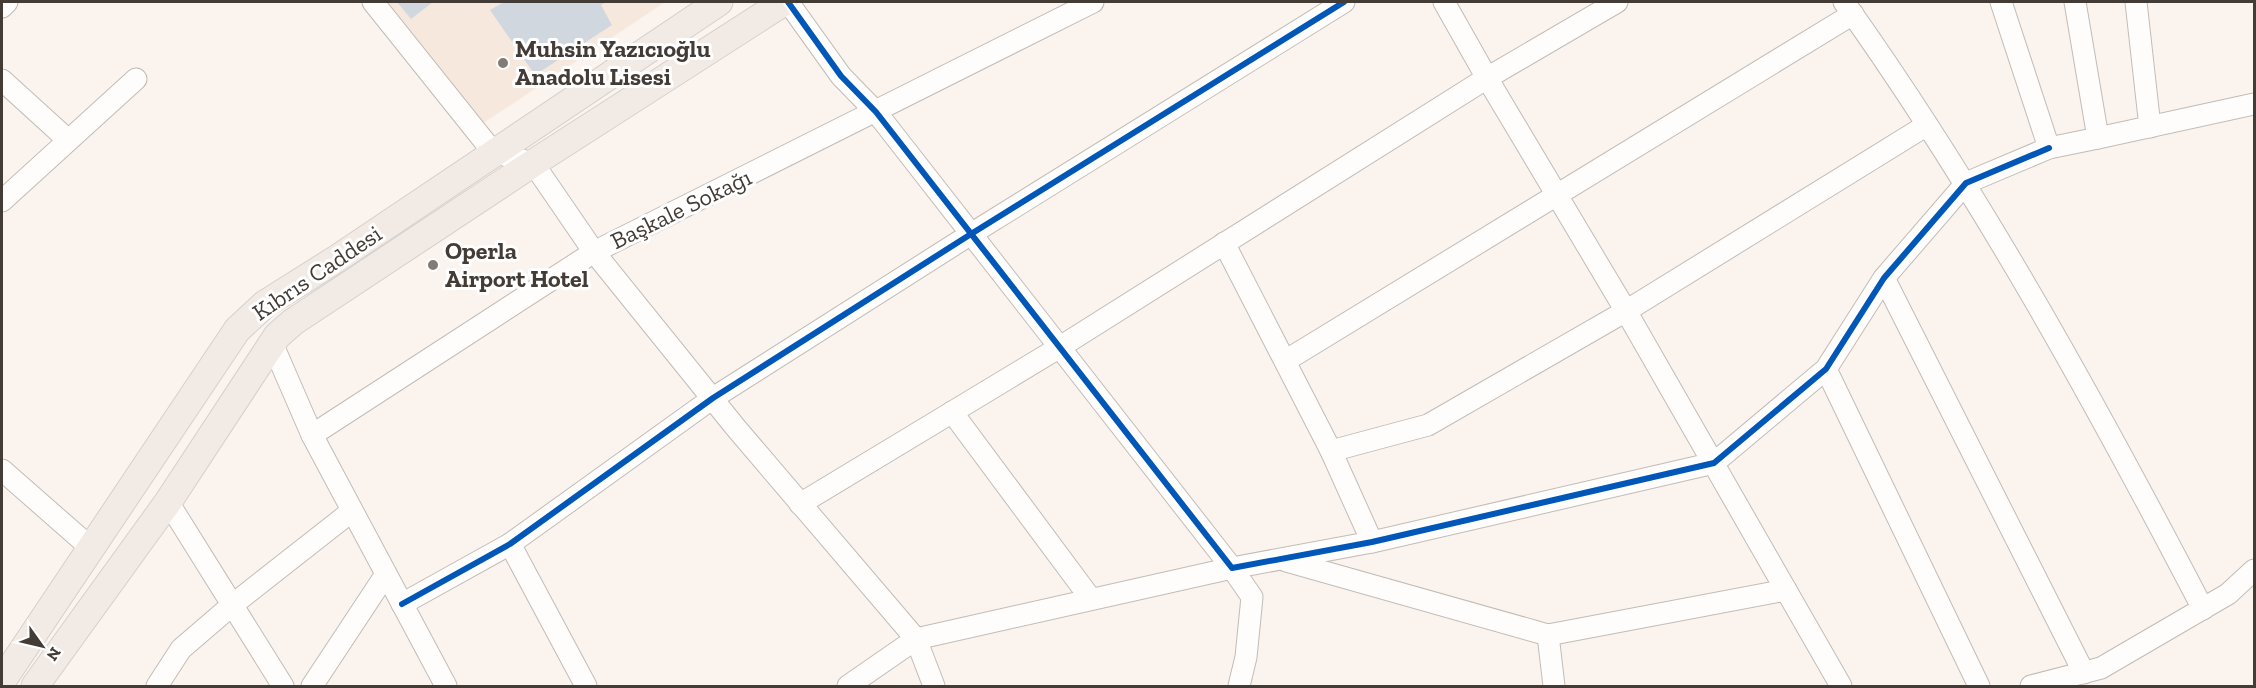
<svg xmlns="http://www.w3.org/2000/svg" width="2256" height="688" font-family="'Zilla Slab',serif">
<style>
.built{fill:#f7e8de}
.building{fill:#d0d7df}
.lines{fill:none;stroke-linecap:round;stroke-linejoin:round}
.minor-casing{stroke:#c2bcb7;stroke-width:23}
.major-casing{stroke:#d4d0cc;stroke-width:29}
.minor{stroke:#fefdfc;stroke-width:21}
.major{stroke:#f1eae5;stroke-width:27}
.cycleway-casing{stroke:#fff;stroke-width:10}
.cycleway{stroke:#0057b8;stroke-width:6}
.poi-dot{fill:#837b76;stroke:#fff;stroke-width:2}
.labels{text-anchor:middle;stroke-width:6;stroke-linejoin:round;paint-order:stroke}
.poi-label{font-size:24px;font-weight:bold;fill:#433b35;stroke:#fff;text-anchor:start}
.street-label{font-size:24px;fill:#433b35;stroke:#fff}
</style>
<rect width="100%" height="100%" fill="#faf3ee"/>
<!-- built -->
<polygon class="built" points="384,2 665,2 482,124"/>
<!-- building -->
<g class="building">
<polygon points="397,2 433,2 411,19"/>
<polygon points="504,2 606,2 601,5 612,25 535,75 490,10"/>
</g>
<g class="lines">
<defs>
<g id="minor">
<polyline points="373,2 493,152 533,163 594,252 736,428 916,639 934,686"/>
<polyline points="788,2 841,76 876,112 1232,568 1372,542 1714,463 1826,369 1884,278 1966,183 2049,148"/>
<polyline points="1444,2 1487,78 1626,311 1841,686"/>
<path d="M1844,2c136,191 250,398 359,607"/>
<polyline points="2001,2 2049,148 2098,138 2075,2"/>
<polyline points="2136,2 2150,127"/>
<polyline points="2,7 7,2"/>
<polyline points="2,80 68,140"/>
<polyline points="2098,138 2254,104"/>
<polyline points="2,201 136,79"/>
<polyline points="1224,243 1331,451 1372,542"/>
<polyline points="1884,278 2084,673"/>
<polyline points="272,343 312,435 446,686"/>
<polyline points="1285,361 1853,14"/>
<polyline points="1826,369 1979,686"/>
<polyline points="952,412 1091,599"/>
<polyline points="312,435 594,252 1093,2"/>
<polyline points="1331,451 1428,425 1626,311 1927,125"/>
<polyline points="2,470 91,548"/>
<polyline points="168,502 283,686"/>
<polyline points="800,504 1060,347 1487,78 1617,2"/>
<polyline points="510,544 586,686"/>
<polyline points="1286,561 1548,635 1786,590"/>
<polyline points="402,604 510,544 713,398 971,234 1344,2"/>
<polyline points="1548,635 1554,686"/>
<polyline points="157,686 181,649 231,606 352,511"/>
<polyline points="312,686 386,574"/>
<polyline points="848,686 916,639 1232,568 1252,597 1246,657 1239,686"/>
<polyline points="2031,686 2101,668 2228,594 2254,570"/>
</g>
<g id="major">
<polyline points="2,681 237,330 265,304 338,258 719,2"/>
<polyline points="35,686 168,502 277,336 293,322 521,171 784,2"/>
</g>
</defs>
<!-- minor casing -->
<use href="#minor" class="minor-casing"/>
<!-- major casing -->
<use href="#major" class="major-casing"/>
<!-- minor -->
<use href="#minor" class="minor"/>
<!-- major -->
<use href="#major" class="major"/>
<defs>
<g id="cycleway">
<polyline points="788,2 841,76 876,112 1232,568 1372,542 1714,463 1826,369 1884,278 1966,183 2049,148"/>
<polyline points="402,604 510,544 713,398 971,234 1344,2"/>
</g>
</defs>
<!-- cycleway casing -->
<use href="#cycleway" class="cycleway-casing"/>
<!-- cycleway -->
<use href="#cycleway" class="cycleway"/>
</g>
<!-- markers -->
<g class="poi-dot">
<circle cx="503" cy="63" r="6"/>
<circle cx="433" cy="265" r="6"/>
</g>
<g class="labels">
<!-- poi labels -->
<g class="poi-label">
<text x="515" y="57">Muhsin Yazıcıoğlu<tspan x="515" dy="28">Anadolu Lisesi</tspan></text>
<text x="445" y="259">Operla<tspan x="445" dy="28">Airport Hotel</tspan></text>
</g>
<!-- street labels -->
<g class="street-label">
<text transform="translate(681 209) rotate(-26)" y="8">Başkale Sokağı</text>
<text transform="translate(317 273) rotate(-34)" y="8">Kıbrıs Caddesi</text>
</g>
</g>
<!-- border -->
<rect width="2256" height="688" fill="none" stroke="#433b35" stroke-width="6"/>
<!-- north arrow -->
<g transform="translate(42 646) rotate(124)" stroke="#ffffff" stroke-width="4.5" paint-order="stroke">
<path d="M0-4.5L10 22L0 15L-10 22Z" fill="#433b35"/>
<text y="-9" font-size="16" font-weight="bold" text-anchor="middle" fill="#433b35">N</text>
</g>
</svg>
